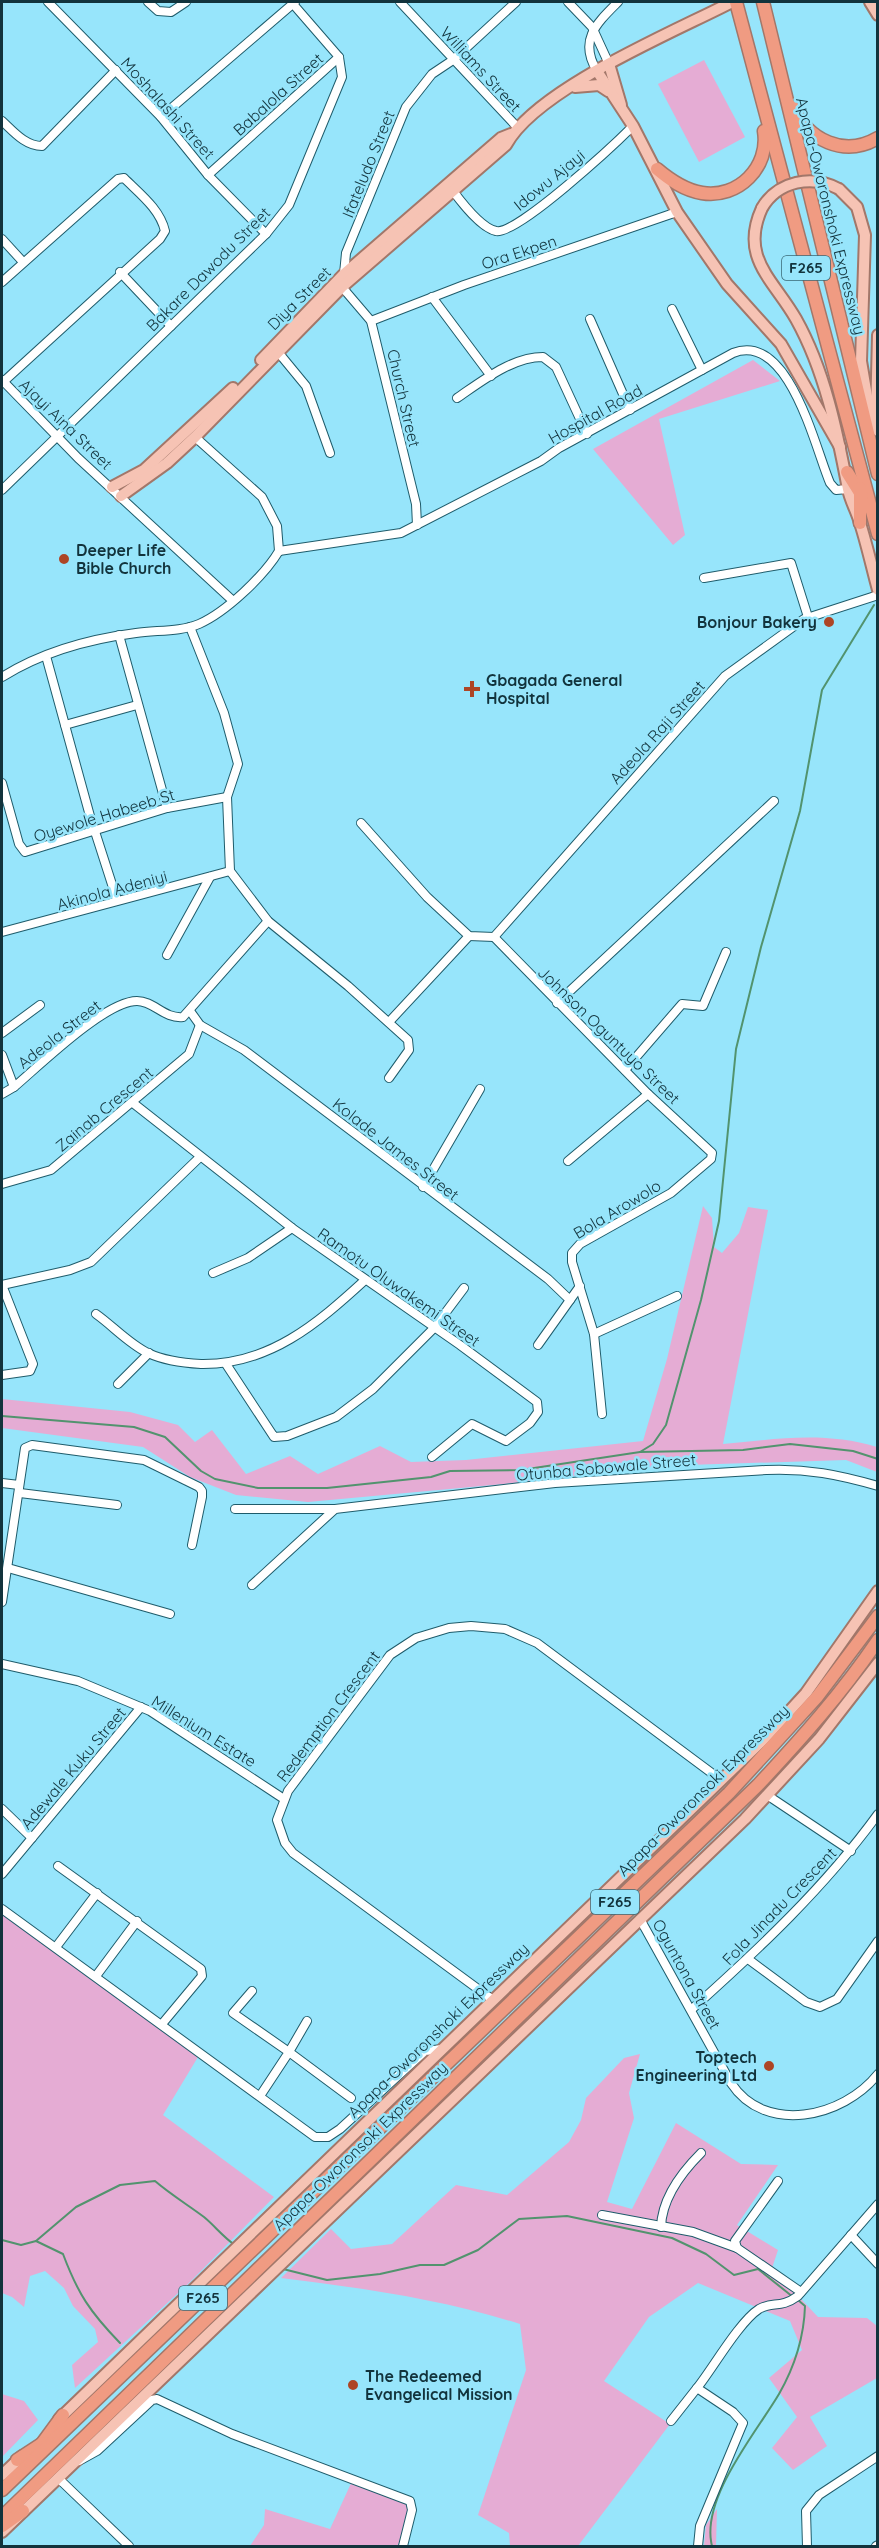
<svg xmlns="http://www.w3.org/2000/svg" width="879" height="2548" font-family="Quicksand,sans-serif">
<style>
.green{fill:#e5acd4}
.lines{fill:none;stroke-linecap:round;stroke-linejoin:round}
.stream{stroke:#52936e;stroke-width:2}
.minor-casing{stroke:#1f5c6b;stroke-width:10}
.major-casing{stroke:#a2776a;stroke-width:14}
.highway-casing{stroke:#a2776a;stroke-width:15}
.minor{stroke:#fff;stroke-width:8}
.major{stroke:#f6c3b4;stroke-width:10}
.highway{stroke:#f09b82;stroke-width:12}
.major-bridge-casing{stroke:#a2776a;stroke-width:14;stroke-linecap:butt}
.major-bridge{stroke:#f6c3b4;stroke-width:10}
.poi-dot{fill:#ad4525;stroke:#97e5fb;stroke-width:2}
.labels{text-anchor:middle;stroke-width:5;stroke-linejoin:round;paint-order:stroke}
.shield{fill:#97e5fb;stroke:#3a6875;stroke-width:1.5}
.shield-label{font-size:15px;font-weight:bold;fill:#12333c}
.street-label{font-size:16px;fill:#12333c;stroke:#97e5fb}
.poi-label{font-size:16px;font-weight:bold;fill:#12333c;stroke:#97e5fb;text-anchor:start}
</style>
<rect width="100%" height="100%" fill="#97e5fb"/>
<!-- green -->
<g class="green">
<polygon points="704,60 745,137 699,162 658,84"/>
<polygon points="753,360 780,381 659,419 685,535 673,545 593,449"/>
<path d="M703,1206l9,12 2,29 8,6 17,-20 9,-26 20,3 -45,234c54,-5 101,-13 154,3v25l-31,-12 -189,6 -153,18 -196,18 -72,-7 -46,-18 -47,-30 -141,-19v-29l128,13 48,13 17,17 17,-12 34,44 44,-18 28,18 62,-28 31,16 55,-2 177,-19 24,-82z"/>
<polygon points="2,1914 198,2057 163,2115 274,2197 189,2283 75,2388 72,2365 98,2342 95,2329 73,2306 64,2288 45,2271 30,2276 24,2307 12,2297 2,2293"/>
<path d="M640,2054l-11,39 5,25 -27,84 25,7 44,-86 65,41 37,1 -41,60 41,25 -6,18 46,49 49,1 10,8v52l-67,39 17,29 -34,24 -21,-22 25,-31 -28,-39 33,-28 -12,-29 -92,-38 -49,34 -45,64 66,43 -92,122h-68l-1,-13 -31,-18 48,-145 -6,-46c-78,-25 -159,-36 -239,-46l50,-49 20,20 41,-5 64,-59 51,10 62,-53 12,-22 5,-22 38,-40z"/>
<polygon points="2,2394 24,2401 38,2420 2,2457"/>
<polygon points="353,2479 411,2502 398,2546 250,2546 264,2525 265,2509 330,2529"/>
<polygon points="717,2509 716,2546 704,2546 706,2525"/>
</g>
<g class="lines">
<!-- stream -->
<g class="stream">
<polyline points="2,1416 134,1427 165,1437 201,1471 215,1479 258,1488 327,1488 431,1477 450,1471 521,1470 640,1452 743,1450 790,1444 853,1451 878,1459"/>
<polyline points="640,1452 653,1444 666,1425 701,1300 719,1221 736,1049 761,947 800,811 822,690 874,605"/>
<path d="M2,2240l19,5 15,-4 27,13c15,40 27,58 57,89"/>
<path d="M36,2241l40,-34 44,-22 35,-4c15,13 33,24 49,36 11,9 19,20 31,28"/>
<polyline points="283,2269 327,2280 380,2274 420,2265 444,2265 478,2250 519,2219 567,2216 672,2238 706,2254 734,2275 758,2269 793,2297"/>
<path d="M712,2546c-12,-47 44,-113 67,-152 16,-28 25,-56 26,-88l-7,-6"/>
</g>
<defs>
<g id="minor">
<polyline points="48,2 161,117 208,175 266,234"/>
<polyline points="148,2 158,11 171,12 186,2"/>
<polyline points="400,2 518,128"/>
<polyline points="568,2 592,27 609,64"/>
<path d="M597,71c-19,-31 0,-48 21,-69"/>
<polyline points="161,117 295,2"/>
<path d="M2,121c11,10 23,25 40,25l74,-76"/>
<polyline points="208,175 339,57"/>
<path d="M453,191c9,12 28,37 43,40 20,5 119,-87 137,-105"/>
<polyline points="2,239 23,262"/>
<polyline points="120,272 171,326"/>
<polyline points="344,274 346,253 406,107 432,74 453,60 516,2"/>
<path d="M2,282l116,-103 6,-1c16,16 36,31 41,53l-5,8 -158,144"/>
<polyline points="342,287 371,321 416,504 417,525"/>
<polyline points="432,297 491,376"/>
<polyline points="672,309 702,370"/>
<polyline points="590,319 630,410"/>
<polyline points="371,321 464,285 677,212"/>
<polyline points="278,352 306,386 330,453"/>
<polyline points="2,380 78,458 232,600"/>
<path d="M457,398c25,-17 55,-41 86,-41l13,10 31,67"/>
<polyline points="195,437 262,497 277,526 279,551"/>
<polyline points="2,490 266,234 289,205 342,77 339,57 293,4"/>
<path d="M279,551l122,-18 140,-72 18,-13 174,-95c56,-22 82,95 97,130l6,7 12,-1"/>
<polyline points="704,578 791,563 808,617"/>
<polyline points="190,627 224,713 238,764 227,797 230,871 268,921 348,986 408,1040 409,1050 389,1078"/>
<polyline points="119,635 167,808"/>
<polyline points="46,656 90,816 117,900"/>
<path d="M2,677c40,-25 87,-38 134,-44 20,-3 44,-1 63,-9 27,-12 65,-48 80,-73"/>
<polyline points="65,725 137,705"/>
<polyline points="2,783 19,844 25,852 167,808 227,797"/>
<polyline points="361,823 427,897 469,936 494,937"/>
<polyline points="2,932 230,871"/>
<polyline points="494,937 648,1094 712,1153 711,1159 671,1193 580,1244 572,1253 572,1262 594,1334 602,1414"/>
<polyline points="494,937 725,676 804,619 878,595"/>
<polyline points="167,955 210,877"/>
<polyline points="557,1003 774,801"/>
<polyline points="190,1011 200,1025 244,1050 548,1279 570,1300 580,1286"/>
<polyline points="389,1022 469,936"/>
<polyline points="2,1033 40,1005"/>
<polyline points="2,1055 14,1087"/>
<polyline points="625,1070 682,1004 703,1006 726,952"/>
<path d="M2,1094l12,-7c25,-21 91,-86 123,-86 17,0 27,18 46,16l85,-96"/>
<polyline points="133,1103 292,1228 460,1345 537,1402 538,1412 530,1423 506,1441 472,1424 432,1457"/>
<polyline points="568,1161 648,1094"/>
<polyline points="2,1184 51,1170 189,1054 200,1025"/>
<polyline points="423,1187 480,1089"/>
<polyline points="213,1273 248,1258 292,1228"/>
<polyline points="2,1285 70,1270 91,1262 200,1157"/>
<path d="M96,1314c17,12 33,30 52,39 17,8 34,10 53,11 68,1 116,-40 164,-84"/>
<polyline points="594,1334 677,1296"/>
<polyline points="538,1345 570,1300"/>
<polyline points="226,1364 274,1437 287,1436 336,1417 373,1389 434,1328 464,1288"/>
<polyline points="2,1375 30,1371 33,1364 2,1285"/>
<polyline points="118,1384 149,1353"/>
<polyline points="2,1483 19,1485"/>
<polyline points="20,1493 117,1505"/>
<polyline points="235,1509 335,1509"/>
<polyline points="8,1568 170,1614"/>
<path d="M252,1585l83,-76 220,-26 211,-13c40,-2 74,5 112,16"/>
<polyline points="2,1602 25,1448 32,1445 144,1460 199,1487 202,1491 202,1497 192,1545"/>
<polyline points="2,1664 78,1681 150,1711 284,1799"/>
<polyline points="767,1795 851,1851"/>
<polyline points="2,1809 32,1838"/>
<polyline points="58,1866 201,1969 202,1976 162,2024"/>
<polyline points="2,1874 141,1707"/>
<polyline points="2,1909 315,2137 328,2137 340,2129 425,2051 442,2049"/>
<path d="M640,1919l91,164c34,52 112,35 147,-9"/>
<polyline points="56,1947 97,1893"/>
<polyline points="748,1959 806,2002 820,2007 837,1999 878,1941"/>
<polyline points="96,1976 137,1921"/>
<polyline points="252,1991 233,2013 289,2052 260,2096"/>
<polyline points="493,2000 293,1853 285,1843 277,1820 288,1791 390,1655 416,1638 449,1628 471,1626 505,1629 537,1643 721,1780"/>
<path d="M692,2009c67,-60 133,-122 186,-195"/>
<polyline points="307,2021 289,2052 351,2098"/>
<polyline points="778,2181 735,2241 737,2248 801,2292"/>
<polyline points="602,2215 693,2232 737,2248"/>
<path d="M661,2227c1,-29 21,-55 40,-74"/>
<polyline points="851,2235 878,2264"/>
<polyline points="671,2421 697,2388"/>
<polyline points="79,2461 97,2451 152,2400 157,2399 232,2434 410,2501 412,2510 403,2546"/>
<polyline points="58,2478 129,2546"/>
<path d="M698,2546l2,-20 43,-103 -10,-11 -36,-24c16,-20 42,-66 62,-79 14,-8 21,0 39,-13l80,-92"/>
<polyline points="807,2546 806,2511 819,2495 878,2456"/>
<polyline points="876,2546 878,2545"/>
</g>
<g id="major">
<polyline points="870,2 878,15"/>
<polyline points="609,64 621,105"/>
<polyline points="597,71 633,126 677,212 727,284 781,344 840,447"/>
<polyline points="575,87 599,85 608,91"/>
<polyline points="839,189 857,207 865,235 861,361 869,408 878,431"/>
<path d="M762,208c-23,50 12,72 34,111 29,52 41,112 52,170 2,11 9,23 12,34 7,22 12,45 18,67"/>
<polyline points="261,360 344,274 501,138 511,134"/>
<polyline points="876,416 878,335"/>
<polyline points="112,487 144,470 233,388"/>
<path d="M121,496l46,-33 28,-26 147,-150 164,-142c30,-56 168,-113 226,-143"/>
<polyline points="59,2419 764,1739 806,1693 878,1591"/>
<polyline points="2,2475 22,2456"/>
<polyline points="2,2532 745,1819 819,1739 878,1663"/>
</g>
<g id="highway">
<polyline points="736,2 878,534"/>
<polyline points="763,2 878,474"/>
<path d="M793,107c15,33 51,51 85,31"/>
<path d="M657,169c13,11 27,21 45,24 36,6 68,-26 62,-62"/>
<polyline points="847,472 862,496"/>
<polyline points="860,523 860,488"/>
<polyline points="41,2445 63,2415"/>
<polyline points="17,2460 43,2443"/>
<polyline points="2,2490 729,1793 817,1697 878,1616"/>
<path d="M2,2517l756,-732c43,-46 84,-92 120,-145"/>
<polyline points="2,2526 23,2511"/>
</g>
</defs>
<!-- minor casing -->
<use href="#minor" class="minor-casing"/>
<!-- major casing -->
<use href="#major" class="major-casing"/>
<!-- highway casing -->
<use href="#highway" class="highway-casing"/>
<!-- minor -->
<use href="#minor" class="minor"/>
<!-- major -->
<use href="#major" class="major"/>
<!-- highway -->
<use href="#highway" class="highway"/>
<defs>
<path id="major-bridge" d="M762,208c16,-27 50,-34 77,-19"/>
</defs>
<!-- major-bridge casing -->
<use href="#major-bridge" class="major-bridge-casing"/>
<!-- major-bridge -->
<use href="#major-bridge" class="major-bridge"/>
</g>
<!-- markers -->
<g class="poi-dot">
<circle cx="64" cy="559" r="6"/>
<circle cx="829" cy="622" r="6"/>
<path d="M469 680h6v6h6v6h-6v6h-6v-6h-6v-6h6z"/>
<circle cx="769" cy="2066" r="6"/>
<circle cx="353" cy="2385" r="6"/>
</g>
<g class="labels">
<!-- shield labels -->
<g class="shield">
<rect x="782" y="256" width="48" height="24" rx="4.5"/>
<rect x="591" y="1890" width="48" height="24" rx="4.5"/>
<rect x="179" y="2286" width="48" height="24" rx="4.5"/>
</g>
<g class="shield-label">
<text x="806" y="273">F265</text>
<text x="615" y="1907">F265</text>
<text x="203" y="2303">F265</text>
</g>
<!-- street labels -->
<g class="street-label">
<text transform="translate(481 69) rotate(47)" y="6">Williams Street</text>
<text transform="translate(278 94) rotate(-42)" y="6">Babalola Street</text>
<text transform="translate(168 108) rotate(48)" y="6">Moshalashi Street</text>
<text transform="translate(368 164) rotate(-68)" y="6">Ifateludo Street</text>
<text transform="translate(549 180) rotate(-39)" y="6">Idowu Ajayi</text>
<text transform="translate(831 216) rotate(76)" y="6">Apapa-Oworonshoki Expressway</text>
<text transform="translate(519 252) rotate(-18)" y="6">Ora Ekpen</text>
<text transform="translate(208 269) rotate(-45)" y="6">Bakare Dawodu Street</text>
<text transform="translate(299 298) rotate(-45)" y="6">Diya Street</text>
<text transform="translate(404 398) rotate(77)" y="6">Church Street</text>
<text transform="translate(595 414) rotate(-29)" y="6">Hospital Road</text>
<text transform="translate(66 424) rotate(44)" y="6">Ajayi Aina Street</text>
<text transform="translate(657 732) rotate(-48)" y="6">Adeola Raji Street</text>
<text transform="translate(104 815) rotate(-17)" y="6">Oyewole Habeeb St</text>
<text transform="translate(112 890) rotate(-15)" y="6">Akinola Adeniyi</text>
<text transform="translate(59 1034) rotate(-38)" y="6">Adeola Street</text>
<text transform="translate(609 1035) rotate(44)" y="6">Johnson Oguntuyo Street</text>
<text transform="translate(104 1109) rotate(-40)" y="6">Zainab Crescent</text>
<text transform="translate(396 1149) rotate(38)" y="6">Kolade James Street</text>
<text transform="translate(617 1209) rotate(-31)" y="6">Bola Arowolo</text>
<text transform="translate(399 1287) rotate(35)" y="6">Ramotu Oluwakemi Street</text>
<text transform="translate(606 1467) rotate(-5)" y="6">Otunba Sobowale Street</text>
<text transform="translate(328 1716) rotate(-53)" y="6">Redemption Crescent</text>
<text transform="translate(204 1731) rotate(32)" y="6">Millenium Estate</text>
<text transform="translate(73 1768) rotate(-50)" y="6">Adewale Kuku Street</text>
<text transform="translate(703 1790) rotate(-45)" y="6">Apapa-Oworonsoki Expressway</text>
<text transform="translate(779 1906) rotate(-46)" y="6">Fola Jinadu Crescent</text>
<text transform="translate(687 1974) rotate(61)" y="6">Oguntona Street</text>
<text transform="translate(438 2030) rotate(-44)" y="6">Apapa-Oworonshoki Expressway</text>
<text transform="translate(360 2146) rotate(-44)" y="6">Apapa-Oworonsoki Expressway</text>
</g>
<!-- poi labels -->
<g class="poi-label">
<text x="76" y="556">Deeper Life<tspan x="76" dy="18">Bible Church</tspan></text>
<text x="817" y="628" text-anchor="end">Bonjour Bakery</text>
<text x="486" y="686">Gbagada General<tspan x="486" dy="18">Hospital</tspan></text>
<text x="757" y="2063" text-anchor="end">Toptech<tspan x="757" dy="18">Engineering Ltd</tspan></text>
<text x="365" y="2382">The Redeemed<tspan x="365" dy="18">Evangelical Mission</tspan></text>
</g>
</g>
<!-- border -->
<rect width="879" height="2548" fill="none" stroke="#12333c" stroke-width="6"/>
</svg>
